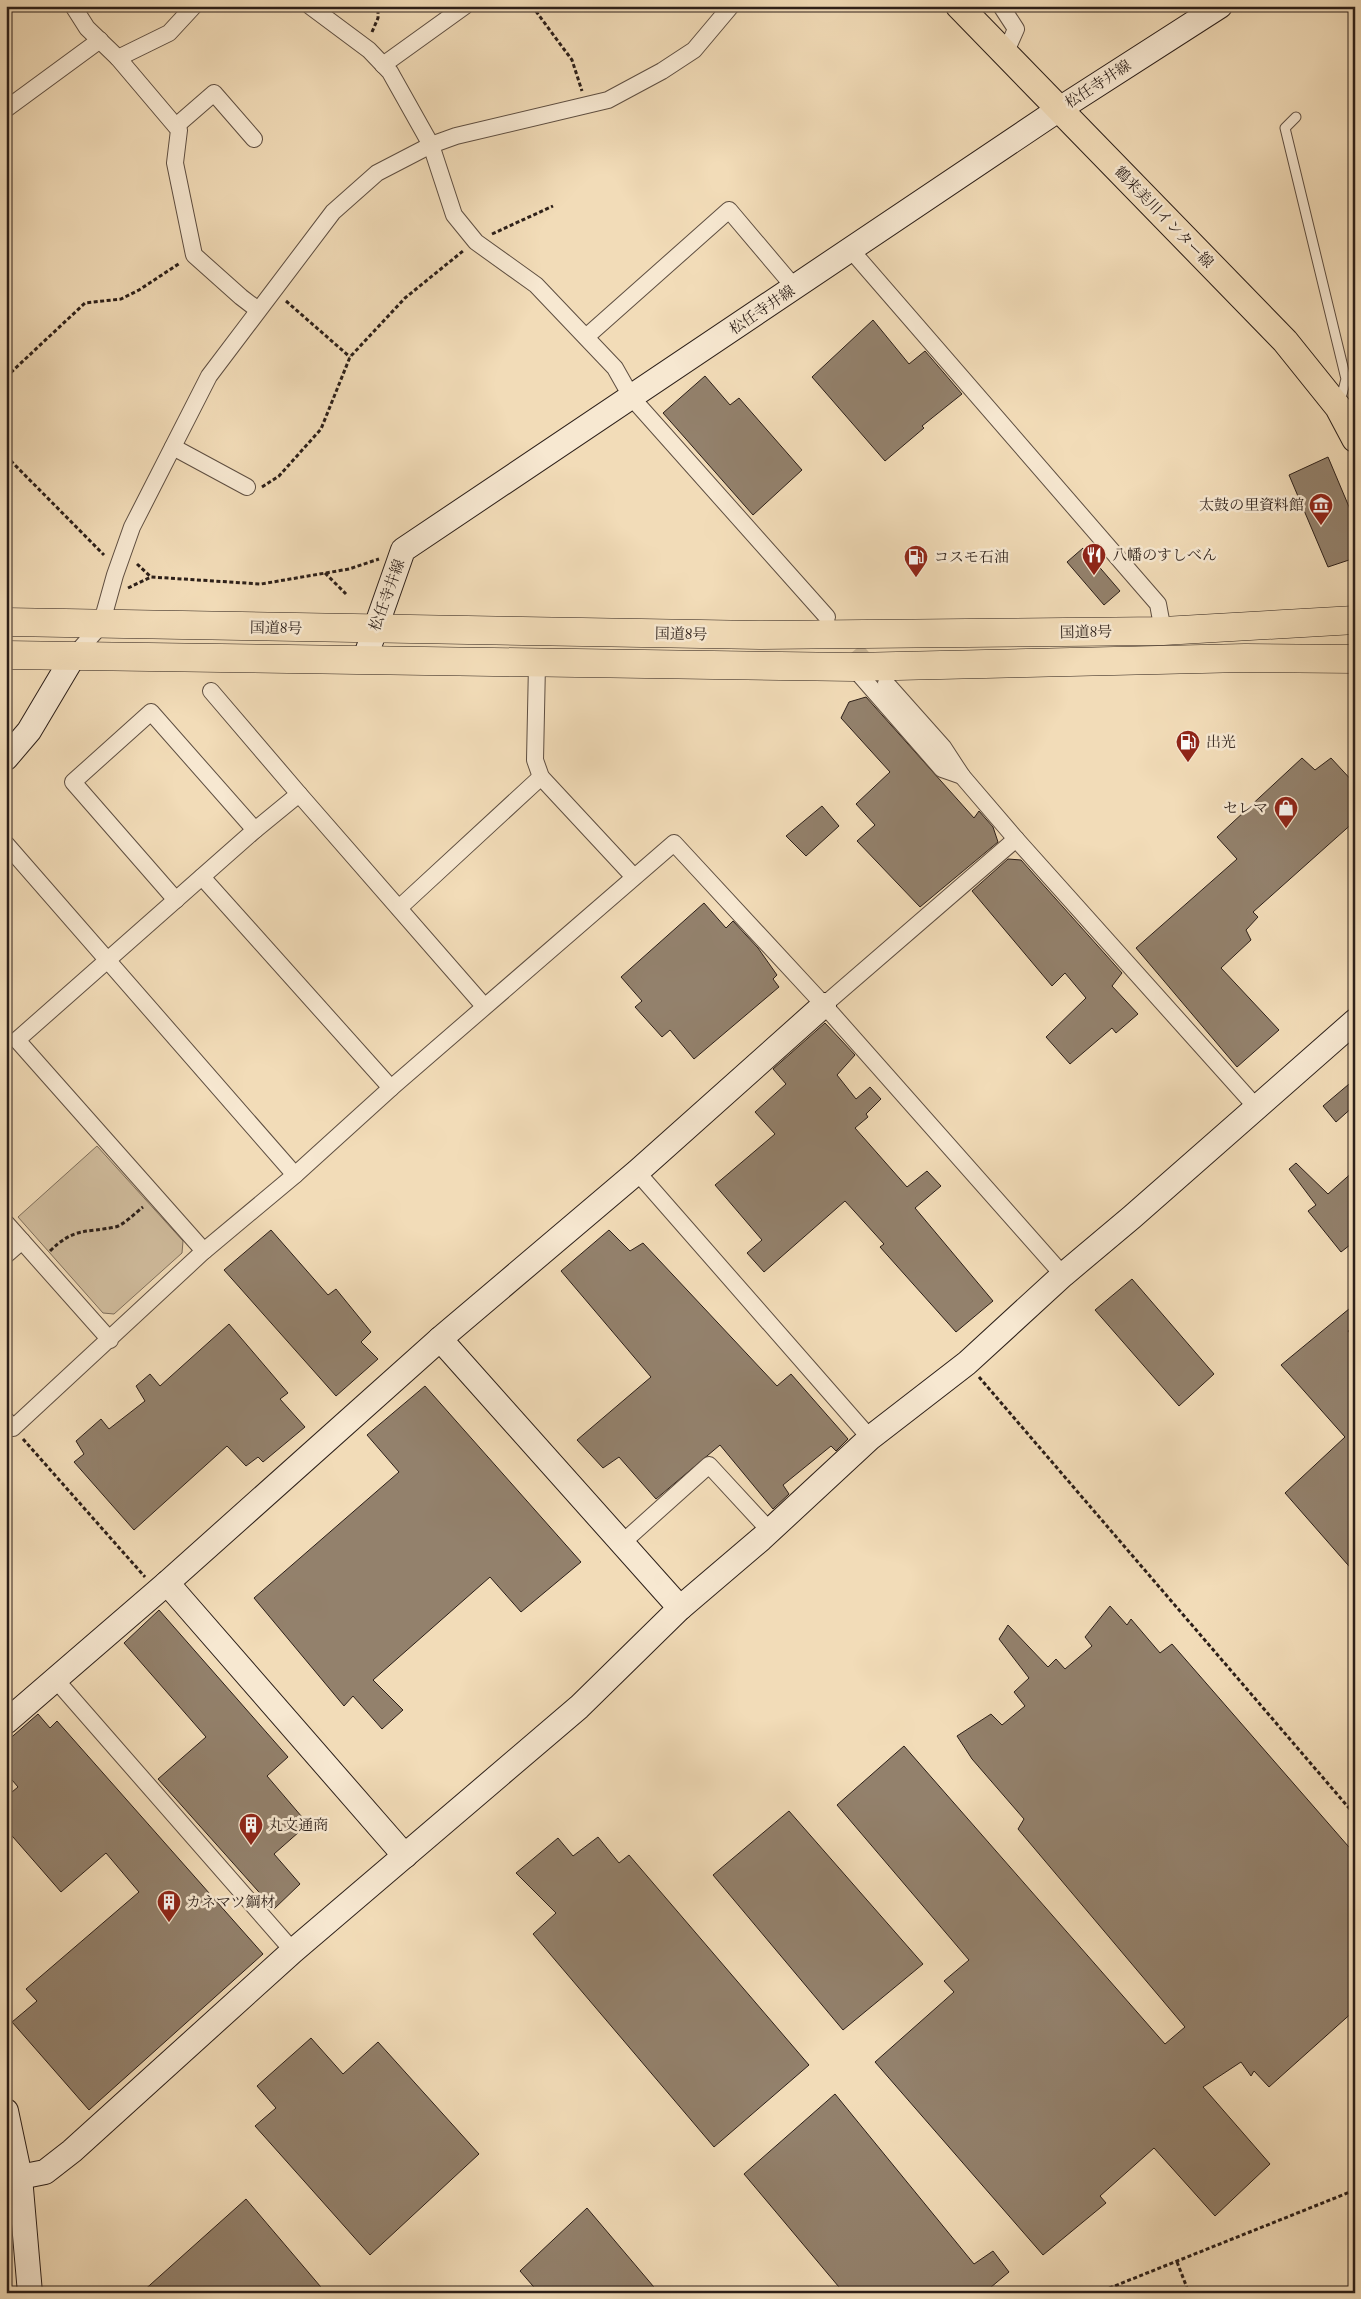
<svg xmlns="http://www.w3.org/2000/svg" width="1361" height="2299" font-family="'IM FELL French Canon','Noto Serif JP',serif">
<style>
.green{fill:#d0bc9d;stroke:#7e6e5b}
.building{fill:#93816c;stroke:#2c1f19}
.lines{fill:none;stroke-linecap:round;stroke-linejoin:round}
.street-tunnel{stroke:#cab698;stroke-width:16;stroke-dasharray:16 8;stroke-linecap:butt}
.lane-casing{stroke:#5e4e41;stroke-width:11}
.street-casing{stroke:#5e4e41;stroke-width:18}
.secondary-casing{stroke:#2c1f19;stroke-width:26}
.primary-casing{stroke:#2c1f19;stroke-width:28}
.highway-casing{stroke:#2c1f19;stroke-width:29}
.path{stroke:#2c1f19;stroke-width:3;stroke-dasharray:4 2.5;stroke-linecap:butt}
.lane{stroke:#f7e8d1;stroke-width:9}
.street{stroke:#f7e8d1;stroke-width:16}
.secondary{stroke:#f7e8d1;stroke-width:24}
.primary{stroke:#f2dcb8;stroke-width:26}
.highway{stroke:#f2dcb8;stroke-width:28}
.labels{text-anchor:middle;stroke-width:5;stroke-linejoin:round;paint-order:stroke}
.street-label{font-size:15px;fill:#2c1f19;stroke:#f7e8d1}
.poi-label{font-size:15px;fill:#2c1f19;stroke:#f7e8d1;text-anchor:start}
</style>
<rect width="100%" height="100%" fill="#f2dcb8"/>
<filter id="stains"><feTurbulence type="fractalNoise" baseFrequency=".004" numOctaves="4"/><feColorMatrix values="0 0 0 0 .2 0 0 0 0 .09 0 0 0 0 .02 0 0 0 .5 -.17"/></filter>
<radialGradient id="worn" r=".72"><stop offset=".6" stop-color="#630" stop-opacity="0"/><stop offset="1" stop-color="#630" stop-opacity=".3"/></radialGradient>
<!-- green -->
<polygon class="green" points="97,1146 183,1241 182,1253 114,1314 103,1313 18,1217"/>
<!-- building -->
<g class="building">
<polygon points="873,320 909,364 925,351 962,394 922,426 924,428 885,461 812,377"/>
<polygon points="705,376 730,405 739,398 802,470 753,515 663,413"/>
<polygon points="1328,457 1355,521 1355,558 1328,567 1289,475"/>
<polygon points="1083,548 1120,591 1104,605 1067,562"/>
<polygon points="866,697 974,818 979,811 993,827 998,842 920,907 857,841 875,825 856,804 890,772 841,718 849,702"/>
<polygon points="1302,758 1315,770 1331,758 1355,784 1355,821 1253,912 1258,917 1246,930 1251,940 1221,968 1279,1030 1237,1067 1136,948 1237,859 1217,837"/>
<polygon points="822,806 839,826 806,856 786,836"/>
<polygon points="1008,859 1021,860 1122,973 1112,986 1138,1014 1116,1033 1112,1028 1070,1064 1046,1037 1086,998 1065,973 1052,986 972,891"/>
<polygon points="704,903 726,928 733,921 758,948 777,975 773,979 779,987 694,1059 670,1030 662,1037 635,1007 642,1001 621,977"/>
<polygon points="825,1023 855,1055 837,1075 856,1099 870,1087 881,1099 866,1114 868,1117 855,1128 907,1187 927,1171 941,1186 915,1208 993,1301 956,1332 880,1247 884,1244 845,1201 764,1272 747,1253 762,1240 715,1185 775,1134 755,1112 786,1084 773,1069"/>
<polygon points="1355,1079 1355,1105 1336,1122 1323,1106"/>
<polygon points="1296,1163 1328,1194 1355,1170 1355,1241 1341,1252 1308,1211 1316,1205 1289,1169"/>
<polygon points="271,1230 328,1295 336,1289 371,1332 361,1342 378,1359 336,1396 224,1270"/>
<polygon points="609,1230 630,1251 643,1243 777,1386 791,1374 848,1439 836,1451 831,1446 783,1485 789,1494 773,1509 720,1445 656,1499 619,1457 603,1468 577,1440 651,1377 561,1271"/>
<polygon points="1132,1279 1214,1374 1179,1406 1095,1310"/>
<polygon points="1355,1304 1355,1326 1348,1331 1355,1339 1355,1573 1285,1493 1345,1437 1281,1365"/>
<polygon points="229,1324 288,1393 280,1399 305,1427 263,1462 258,1457 246,1466 227,1446 134,1530 74,1462 84,1454 76,1441 101,1419 109,1429 145,1401 136,1386 150,1374 160,1386"/>
<polygon points="425,1386 581,1562 521,1612 490,1577 373,1680 403,1710 382,1729 353,1696 344,1706 254,1598 399,1472 367,1435"/>
<polygon points="1110,1606 1127,1625 1131,1619 1160,1653 1172,1644 1355,1854 1355,2010 1269,2087 1254,2071 1251,2076 1241,2062 1203,2087 1270,2164 1215,2216 1154,2148 1100,2196 1106,2203 1043,2255 875,2062 954,1992 944,1981 969,1960 837,1805 904,1746 1165,2044 1185,2027 1018,1829 1024,1819 972,1759 957,1736 991,1714 1002,1725 1025,1706 1014,1692 1029,1678 999,1639 1008,1625 1048,1667 1056,1659 1065,1669 1092,1646 1085,1637"/>
<polygon points="159,1610 288,1757 267,1776 308,1824 274,1854 300,1884 274,1909 158,1779 206,1737 124,1643"/>
<polygon points="38,1714 50,1728 57,1721 263,1954 89,2110 12,2022 37,2001 26,1989 139,1892 106,1853 61,1892 6,1829 6,1797 18,1787 6,1773 6,1742"/>
<polygon points="789,1811 923,1964 843,2030 713,1875"/>
<polygon points="598,1837 619,1863 629,1855 809,2065 714,2147 533,1934 556,1913 516,1873 558,1838 573,1856"/>
<polygon points="311,2038 343,2074 378,2042 479,2154 370,2255 255,2126 276,2108 257,2086"/>
<polygon points="835,2094 974,2264 993,2251 1009,2272 984,2293 844,2293 744,2174"/>
<polygon points="246,2199 326,2293 141,2293"/>
<polygon points="587,2208 659,2293 539,2293 520,2271"/>
</g>
<g class="lines">
<!-- street-tunnel -->
<polyline class="street-tunnel" points="840,631 873,669"/>
<defs>
<polyline id="lane" points="1296,117 1285,128 1346,379 1340,402"/>
<g id="street">
<polyline points="73,6 87,28 118,58"/>
<polyline points="194,6 169,33 118,58 179,130 175,163 194,255 241,297 258,310"/>
<polyline points="310,6 369,50 390,72 431,145 454,215 476,242 536,285 615,368 632,398 827,617"/>
<polyline points="1001,6 1016,29 1005,54"/>
<polyline points="383,65 465,6"/>
<polyline points="6,109 100,40"/>
<polyline points="176,126 214,93 254,139"/>
<polyline points="851,250 1158,604 1163,631"/>
<polyline points="586,337 729,210 795,288"/>
<polyline points="173,447 247,487"/>
<polyline points="73,657 101,625 115,575 132,527 209,376 333,212 377,173 431,145 456,136 608,100 662,71 694,50 731,6"/>
<polyline points="537,664 535,760 541,777 634,877"/>
<polyline points="853,667 942,769 962,776 1016,839 1257,1108"/>
<polyline points="886,683 943,747 962,776"/>
<polyline points="211,691 299,794 484,1006"/>
<polyline points="6,844 295,1175"/>
<polyline points="202,877 391,1088"/>
<polyline points="176,900 73,782 151,712 255,830"/>
<polyline points="399,908 541,777"/>
<polyline points="824,1005 1016,839"/>
<polyline points="637,1172 870,1438"/>
<polyline points="6,1223 110,1340"/>
<polyline points="204,1251 17,1040 255,830 299,794"/>
<polyline points="6,1255 22,1241"/>
<polyline points="6,1420 13,1428 204,1251 295,1175 391,1088 674,843 824,1005 1063,1275"/>
<polyline points="622,1543 709,1465 770,1531"/>
<polyline points="56,1680 293,1951"/>
</g>
<g id="secondary">
<polyline points="364,661 403,550 1058,110 1220,6"/>
<polyline points="6,758 29,731 73,657"/>
<polyline points="440,1339 680,1608"/>
<polyline points="167,1583 405,1856"/>
<polyline points="6,1722 167,1583 440,1339 637,1172 824,1005"/>
<polyline points="6,2111 20,2177 30,2293"/>
<polyline points="20,2177 45,2172 72,2151 293,1951 579,1707 680,1608 761,1539 870,1438 967,1363 1063,1275 1132,1217 1355,1021"/>
</g>
<polyline id="primary" points="959,6 1285,341 1338,407 1355,439"/>
<g id="highway">
<polyline points="6,622 760,635 1163,631 1355,620"/>
<polyline points="6,655 853,667 1245,658 1355,659"/>
</g>
</defs>
<!-- lane casing -->
<use href="#lane" class="lane-casing"/>
<!-- street casing -->
<use href="#street" class="street-casing"/>
<!-- secondary casing -->
<use href="#secondary" class="secondary-casing"/>
<!-- primary casing -->
<use href="#primary" class="primary-casing"/>
<!-- highway casing -->
<use href="#highway" class="highway-casing"/>
<!-- path -->
<g class="path">
<polyline points="532,6 572,60 582,91"/>
<polyline points="372,32 378,18 378,6"/>
<polyline points="492,234 553,206"/>
<polyline points="286,301 350,357"/>
<polyline points="6,377 85,303 121,299 139,290 180,263"/>
<polyline points="6,456 104,555"/>
<polyline points="262,487 279,476 321,429 350,357 405,298 463,251"/>
<polyline points="137,564 151,577"/>
<polyline points="325,573 346,594"/>
<polyline points="128,588 151,577 261,584 349,569 379,559"/>
<path d="M50,1251c24,-24 36,-18 65,-24 9,-2 20,-14 28,-20"/>
<polyline points="979,1377 1355,1815"/>
<polyline points="23,1439 145,1577"/>
<polyline points="1177,2262 1189,2293"/>
<polyline points="1097,2293 1355,2190"/>
</g>
<!-- lane -->
<use href="#lane" class="lane"/>
<!-- street -->
<use href="#street" class="street"/>
<!-- secondary -->
<use href="#secondary" class="secondary"/>
<!-- primary -->
<use href="#primary" class="primary"/>
<!-- highway -->
<use href="#highway" class="highway"/>
</g>
<!-- icons -->
<defs>
<symbol id="museum-pin" viewBox="-11 -11 22 30"><path d="M0 17L-7.5 6A9.5 9.5 0 1 1 7.5 6Z" fill="#8f2418" stroke="#f7e8d1"/><path d="M0-6L6-3V-2H-6V-3ZM-5-1h2V3h-2ZM-1-1h2V3h-2ZM3-1h2V3H3ZM-6 4H6V6H-6Z" fill="#fff"/></symbol>
<symbol id="restaurant-pin" viewBox="-11 -11 22 30"><path d="M0 17L-7.5 6A9.5 9.5 0 1 1 7.5 6Z" fill="#8f2418" stroke="#f7e8d1"/><path d="M-5-6h1v4h1v-4h1v4h1v-4h1v5L-1.5 .5V6h-2V.5L-5-1ZM5-6V6H3V1.5H1.5Q1.5-4 5-6Z" fill="#fff"/></symbol>
<symbol id="fuel-pin" viewBox="-11 -11 22 30"><path d="M0 17L-7.5 6A9.5 9.5 0 1 1 7.5 6Z" fill="#8f2418" stroke="#f7e8d1"/><path d="M-5.5-6h7V0h2V4h1.3V-2.5L3-4.5l.8-.8L6-3V5H2.5V1h-1V6h-7ZM-4.2-4.7v3.2H.2V-4.7Z" fill="#fff"/></symbol>
<symbol id="shop-pin" viewBox="-11 -11 22 30"><path d="M0 17L-7.5 6A9.5 9.5 0 1 1 7.5 6Z" fill="#8f2418" stroke="#f7e8d1"/><path d="M-5-2.5h2.3a2.7 3.5 0 0 1 5.4 0H5L5.5 6h-11ZM-1.5-2.5h3a1.5 2.3 0 0 0-3 0Z" fill="#fff"/></symbol>
<symbol id="building-pin" viewBox="-11 -11 22 30"><path d="M0 17L-7.5 6A9.5 9.5 0 1 1 7.5 6Z" fill="#8f2418" stroke="#f7e8d1"/><path d="M-4-6H4V6H1V3H-1V6H-4ZM-2.5-4.3h1.7v1.8h-1.7ZM.8-4.3h1.7v1.8H.8ZM-2.5-1h1.7V.8h-1.7ZM.8-1h1.7V.8H.8Z" fill="#fff"/></symbol>
</defs>
<g fill-rule="evenodd">
<use href="#museum-pin" x="1307" y="491" width="28" height="38"/>
<use href="#restaurant-pin" x="1080" y="541" width="28" height="38"/>
<use href="#fuel-pin" x="902" y="543" width="28" height="38"/>
<use href="#fuel-pin" x="1174" y="728" width="28" height="38"/>
<use href="#shop-pin" x="1272" y="794" width="28" height="38"/>
<use href="#building-pin" x="237" y="1811" width="28" height="38"/>
<use href="#building-pin" x="155" y="1888" width="28" height="38"/>
</g>
<g class="labels">
<!-- street labels -->
<g class="street-label">
<text transform="translate(1098 84) rotate(-33)" y="5">松任寺井線</text>
<text transform="translate(1164 217) rotate(46)" y="5">鶴来美川インター線</text>
<text transform="translate(762 310) rotate(-34)" y="5">松任寺井線</text>
<text transform="translate(387 595) rotate(-70)" y="5">松任寺井線</text>
<text transform="translate(276 628) rotate(1)" y="5">国道8号</text>
<text transform="translate(1086 632) rotate(-1)" y="5">国道8号</text>
<text transform="translate(681 634) rotate(1)" y="5">国道8号</text>
</g>
<!-- poi labels -->
<g class="poi-label">
<text x="1304" y="510" text-anchor="end">太鼓の里資料館</text>
<text x="1112" y="560">八幡のすしべん</text>
<text x="934" y="562">コスモ石油</text>
<text x="1206" y="747">出光</text>
<text x="1268" y="813" text-anchor="end">セレマ</text>
<text x="268" y="1830">丸文通商</text>
<text x="186" y="1907">カネマツ鋼材</text>
</g>
</g>
<!-- margin -->
<rect width="1361" height="2299" fill="none" stroke="#f2dcb8" stroke-width="25"/>
<rect x="8" y="8" width="1346" height="2284" fill="none" stroke="#2c1f19" stroke-width="2.5"/>
<rect x="12" y="12" width="1336" height="2274" fill="none" stroke="#2c1f19"/>
<rect width="100%" height="100%" filter="url(#stains)"/>
<rect width="100%" height="100%" fill="url(#worn)"/>
</svg>
